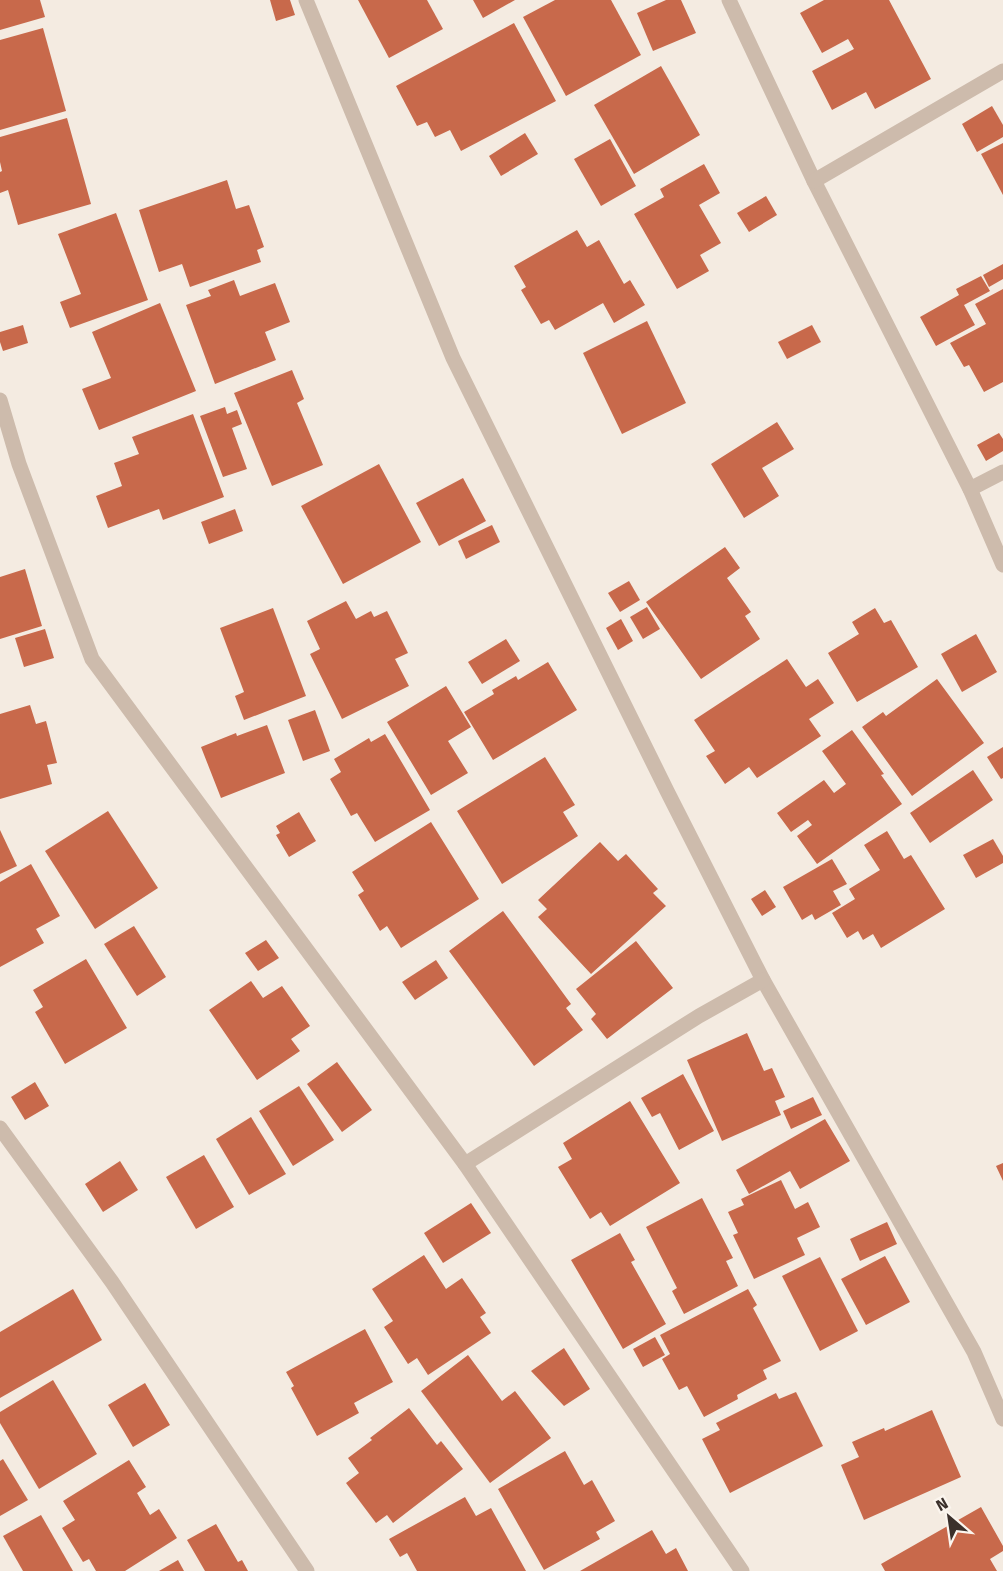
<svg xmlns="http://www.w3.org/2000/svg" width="1003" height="1571" font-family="'Fira Sans',sans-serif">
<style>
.building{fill:#c8694b}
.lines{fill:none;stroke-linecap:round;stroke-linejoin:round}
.minor{stroke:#cdbbac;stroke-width:15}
</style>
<rect width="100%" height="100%" fill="#f4ebe1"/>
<!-- building -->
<g class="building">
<polygon points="0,0 40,0 45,17 0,30"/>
<polygon points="270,0 290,0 295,15 276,21"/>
<polygon points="358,0 427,0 443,29 389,58"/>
<polygon points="473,0 515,0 483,18"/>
<polygon points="555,0 611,0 641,55 566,96 523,17"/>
<polygon points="666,0 681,0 696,33 653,51 637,13"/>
<polygon points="824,0 889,0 931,79 875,109 866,92 832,110 812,71 854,49 848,39 822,53 800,13"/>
<polygon points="514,23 556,101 461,151 450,130 435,137 427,122 417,126 396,86"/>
<polygon points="43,28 66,111 0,130 0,40"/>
<polygon points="661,66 700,135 634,174 594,105"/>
<polygon points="992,106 1003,125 1003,137 977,152 962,124"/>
<polygon points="67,118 91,204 18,225 8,190 0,193 0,172 2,171 0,162 0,137"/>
<polygon points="525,133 538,154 501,176 489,156"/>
<polygon points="610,139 636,186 601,206 574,159"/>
<polygon points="1003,143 1003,195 981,154"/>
<polygon points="704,164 720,193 699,205 721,243 700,255 709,271 677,289 634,214 664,197 660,189"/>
<polygon points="227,180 236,209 249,205 264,247 257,250 261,262 190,287 182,264 159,272 139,210"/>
<polygon points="766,196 777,215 749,232 737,213"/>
<polygon points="116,213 148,300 70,328 60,302 81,294 58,234"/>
<polygon points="577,230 587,247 599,240 624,284 630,280 645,305 614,323 603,303 555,330 549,320 541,324 521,290 526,287 514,266"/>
<polygon points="1003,264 1003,279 989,287 983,275"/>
<polygon points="981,276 990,291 964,305 975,325 936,346 920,317 959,295 956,289"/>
<polygon points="234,280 240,296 275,283 290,322 265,332 276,360 215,384 186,305 211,296 208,290"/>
<polygon points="1003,289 1003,382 984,392 969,365 964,367 950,343 986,324 975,304"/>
<polygon points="160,303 196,391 99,430 82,389 111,378 92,332"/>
<polygon points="647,321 686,403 622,434 583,353"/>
<polygon points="23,325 28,343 3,351 0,342 0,332"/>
<polygon points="812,325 821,342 787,359 778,342"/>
<polygon points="292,370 304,399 297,403 323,465 272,486 234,393"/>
<polygon points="225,407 227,414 237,410 242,424 232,428 247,469 223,477 200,416"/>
<polygon points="193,414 224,497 163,520 159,509 108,528 96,496 122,486 114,463 139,454 132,437"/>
<polygon points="777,422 794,449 762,468 779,496 744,518 711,464"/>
<polygon points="999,433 1003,439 1003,451 986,461 977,445"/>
<polygon points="379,464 421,542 343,584 301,506"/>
<polygon points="463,478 486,521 439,546 416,503"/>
<polygon points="235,509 243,531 209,544 201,522"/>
<polygon points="492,525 500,542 466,559 458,541"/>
<polygon points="725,547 740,568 727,578 751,612 745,616 760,639 701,679 646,602"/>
<polygon points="25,569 42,626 0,639 0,577"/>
<polygon points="629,581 640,600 620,612 608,593"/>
<polygon points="346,601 356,619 371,611 374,617 387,611 408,653 395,659 409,686 342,719 310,654 320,649 307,621"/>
<polygon points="647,607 660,629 643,639 630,617"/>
<polygon points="273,608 306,696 244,720 235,696 244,692 220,628"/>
<polygon points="875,608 884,623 891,620 918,667 857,702 828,653 859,634 852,622"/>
<polygon points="621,619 633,641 618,650 606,628"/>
<polygon points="45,629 54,658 24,667 15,638"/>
<polygon points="976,634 997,672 962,692 941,654"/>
<polygon points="506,639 520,661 482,684 468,662"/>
<polygon points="787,659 806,687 818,679 834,703 809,719 821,736 757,778 749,767 725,784 706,756 715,751 694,720"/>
<polygon points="548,662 577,710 493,760 464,712 494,694 492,690 516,676 518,680"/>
<polygon points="937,679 984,743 912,796 862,727 883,712 886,716"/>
<polygon points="446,686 471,727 448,741 468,773 431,795 387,722"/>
<polygon points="30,705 36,724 46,721 57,763 47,765 52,784 0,799 0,714"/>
<polygon points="315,710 330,751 303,761 288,720"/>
<polygon points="267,725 285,773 221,798 201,747 236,733 237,736"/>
<polygon points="852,730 884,774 881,775 902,804 817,864 797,836 812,825 808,820 791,832 777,813 824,780 834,793 846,784 822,751"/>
<polygon points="385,734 430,810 375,842 357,813 351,816 330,779 341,772 334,759 369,738 371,742"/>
<polygon points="1003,747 1003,778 1001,779 987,757"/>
<polygon points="545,757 575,805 563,812 578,836 502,884 457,811"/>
<polygon points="973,770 993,800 930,843 910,813"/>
<polygon points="108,811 158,888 95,929 45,851"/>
<polygon points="299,812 316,841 289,857 276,835 280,833 276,826"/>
<polygon points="431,822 479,899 401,948 387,926 380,931 358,895 364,891 352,872"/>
<polygon points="0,830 17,866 0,874"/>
<polygon points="887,831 904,859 911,855 945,909 881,948 873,934 863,940 858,931 847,938 832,913 855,899 849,889 880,870 864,845"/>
<polygon points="993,839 1003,856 1003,863 976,878 963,855"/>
<polygon points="600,842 618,861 626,854 658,889 653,893 666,906 591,974 538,917 547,909 538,900"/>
<polygon points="832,859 847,884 833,891 841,905 815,920 812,914 802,920 783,887"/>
<polygon points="31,864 60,916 36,929 44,943 0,967 0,882"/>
<polygon points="765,890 776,907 762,916 751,899"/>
<polygon points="503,911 571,1004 566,1008 583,1030 534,1066 449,951"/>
<polygon points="134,926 166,977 137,996 104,944"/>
<polygon points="266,940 279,958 258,971 245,953"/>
<polygon points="636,941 673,988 607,1039 591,1019 596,1014 576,989"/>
<polygon points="86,959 127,1028 65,1064 35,1012 43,1007 33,990"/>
<polygon points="436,960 448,978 415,1000 402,982"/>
<polygon points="251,981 263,998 282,986 310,1026 291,1039 300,1051 257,1080 209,1010"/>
<polygon points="747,1033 764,1071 772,1068 785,1097 775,1101 781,1115 722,1141 687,1060"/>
<polygon points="337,1062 372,1110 342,1132 307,1084"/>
<polygon points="683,1074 714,1131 679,1150 660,1113 652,1117 641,1098"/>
<polygon points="35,1082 49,1106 25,1120 11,1097"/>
<polygon points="299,1086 334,1140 293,1166 259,1111"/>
<polygon points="813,1097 822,1115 791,1129 783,1111"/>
<polygon points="630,1101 680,1183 610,1226 601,1212 590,1219 558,1167 572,1159 563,1143"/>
<polygon points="251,1117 286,1174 249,1195 216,1139"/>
<polygon points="825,1119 850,1161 800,1189 790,1171 749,1194 736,1170"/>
<polygon points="204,1155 234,1207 196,1229 166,1177"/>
<polygon points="120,1161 138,1190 103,1212 85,1184"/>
<polygon points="1003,1163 1003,1181 996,1166"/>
<polygon points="781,1180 795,1209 808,1202 820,1227 797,1238 805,1255 754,1279 733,1235 738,1233 728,1212 744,1205 741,1199"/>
<polygon points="702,1198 733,1258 726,1261 738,1286 684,1314 672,1291 677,1288 646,1227"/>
<polygon points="471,1203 491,1233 443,1263 424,1233"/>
<polygon points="887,1222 897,1244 860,1261 850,1239"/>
<polygon points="620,1233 635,1260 631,1262 666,1324 623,1349 571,1260"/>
<polygon points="424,1255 446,1289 462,1278 486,1313 480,1317 491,1333 428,1375 417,1358 408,1364 384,1327 393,1321 372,1289"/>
<polygon points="885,1256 910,1302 866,1325 841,1279"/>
<polygon points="820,1257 858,1331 820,1351 782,1276"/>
<polygon points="73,1289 102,1340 0,1398 0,1332"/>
<polygon points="748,1289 757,1305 753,1308 781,1361 763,1370 767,1379 737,1395 738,1399 704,1417 687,1386 679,1390 662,1359 670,1354 660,1335"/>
<polygon points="365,1329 393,1382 354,1403 359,1413 317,1436 291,1388 294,1386 286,1372"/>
<polygon points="655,1337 665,1355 643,1367 633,1349"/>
<polygon points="564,1348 590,1389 564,1406 531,1371"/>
<polygon points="468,1355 502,1401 515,1391 551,1438 490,1483 421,1391"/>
<polygon points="53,1380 97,1454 39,1489 0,1423 0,1412"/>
<polygon points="145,1383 170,1425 133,1447 108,1405"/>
<polygon points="796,1392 823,1446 730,1493 702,1439 720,1430 716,1423 776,1393 779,1399"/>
<polygon points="409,1408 437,1445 441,1441 463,1469 393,1523 387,1515 376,1523 346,1483 359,1473 348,1458 372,1440 370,1438"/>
<polygon points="932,1410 961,1477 864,1520 841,1465 859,1457 852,1442 884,1428 885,1431"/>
<polygon points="565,1451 584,1485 592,1480 615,1521 596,1532 600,1539 544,1570 498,1489"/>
<polygon points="3,1459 28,1500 0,1516 0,1461"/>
<polygon points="129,1460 146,1487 137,1493 150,1515 159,1509 177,1538 125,1571 96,1571 89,1559 83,1562 62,1528 75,1520 63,1501"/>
<polygon points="465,1497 476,1516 491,1508 526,1571 417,1571 407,1553 400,1557 389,1539"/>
<polygon points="981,1507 1003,1546 1003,1551 990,1559 997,1571 885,1571 881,1564"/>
<polygon points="41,1515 73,1571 23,1571 3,1536"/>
<polygon points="216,1524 238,1562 242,1560 248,1571 205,1571 187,1540"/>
<polygon points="652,1530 666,1554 676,1548 688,1571 580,1571"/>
<polygon points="178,1560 184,1571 159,1571"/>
</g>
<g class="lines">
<!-- minor -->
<g class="minor">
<polyline points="306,0 453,358 667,791 763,980 974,1352 1003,1419"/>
<polyline points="729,0 814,181 970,489 1003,565"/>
<polyline points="814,181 1003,71"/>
<polyline points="0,400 19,464 92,659 465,1164 742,1571"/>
<polyline points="970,489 1003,472"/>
<polyline points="0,1128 112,1282 307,1571"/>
<polyline points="465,1164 699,1016 763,980"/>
</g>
</g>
<!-- north arrow -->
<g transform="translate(949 1517) rotate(331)" stroke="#fbf5ee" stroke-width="4.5" paint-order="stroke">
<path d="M0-4.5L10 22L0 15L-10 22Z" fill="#3b302b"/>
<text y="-9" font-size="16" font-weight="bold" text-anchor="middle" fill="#3b302b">N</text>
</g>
</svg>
